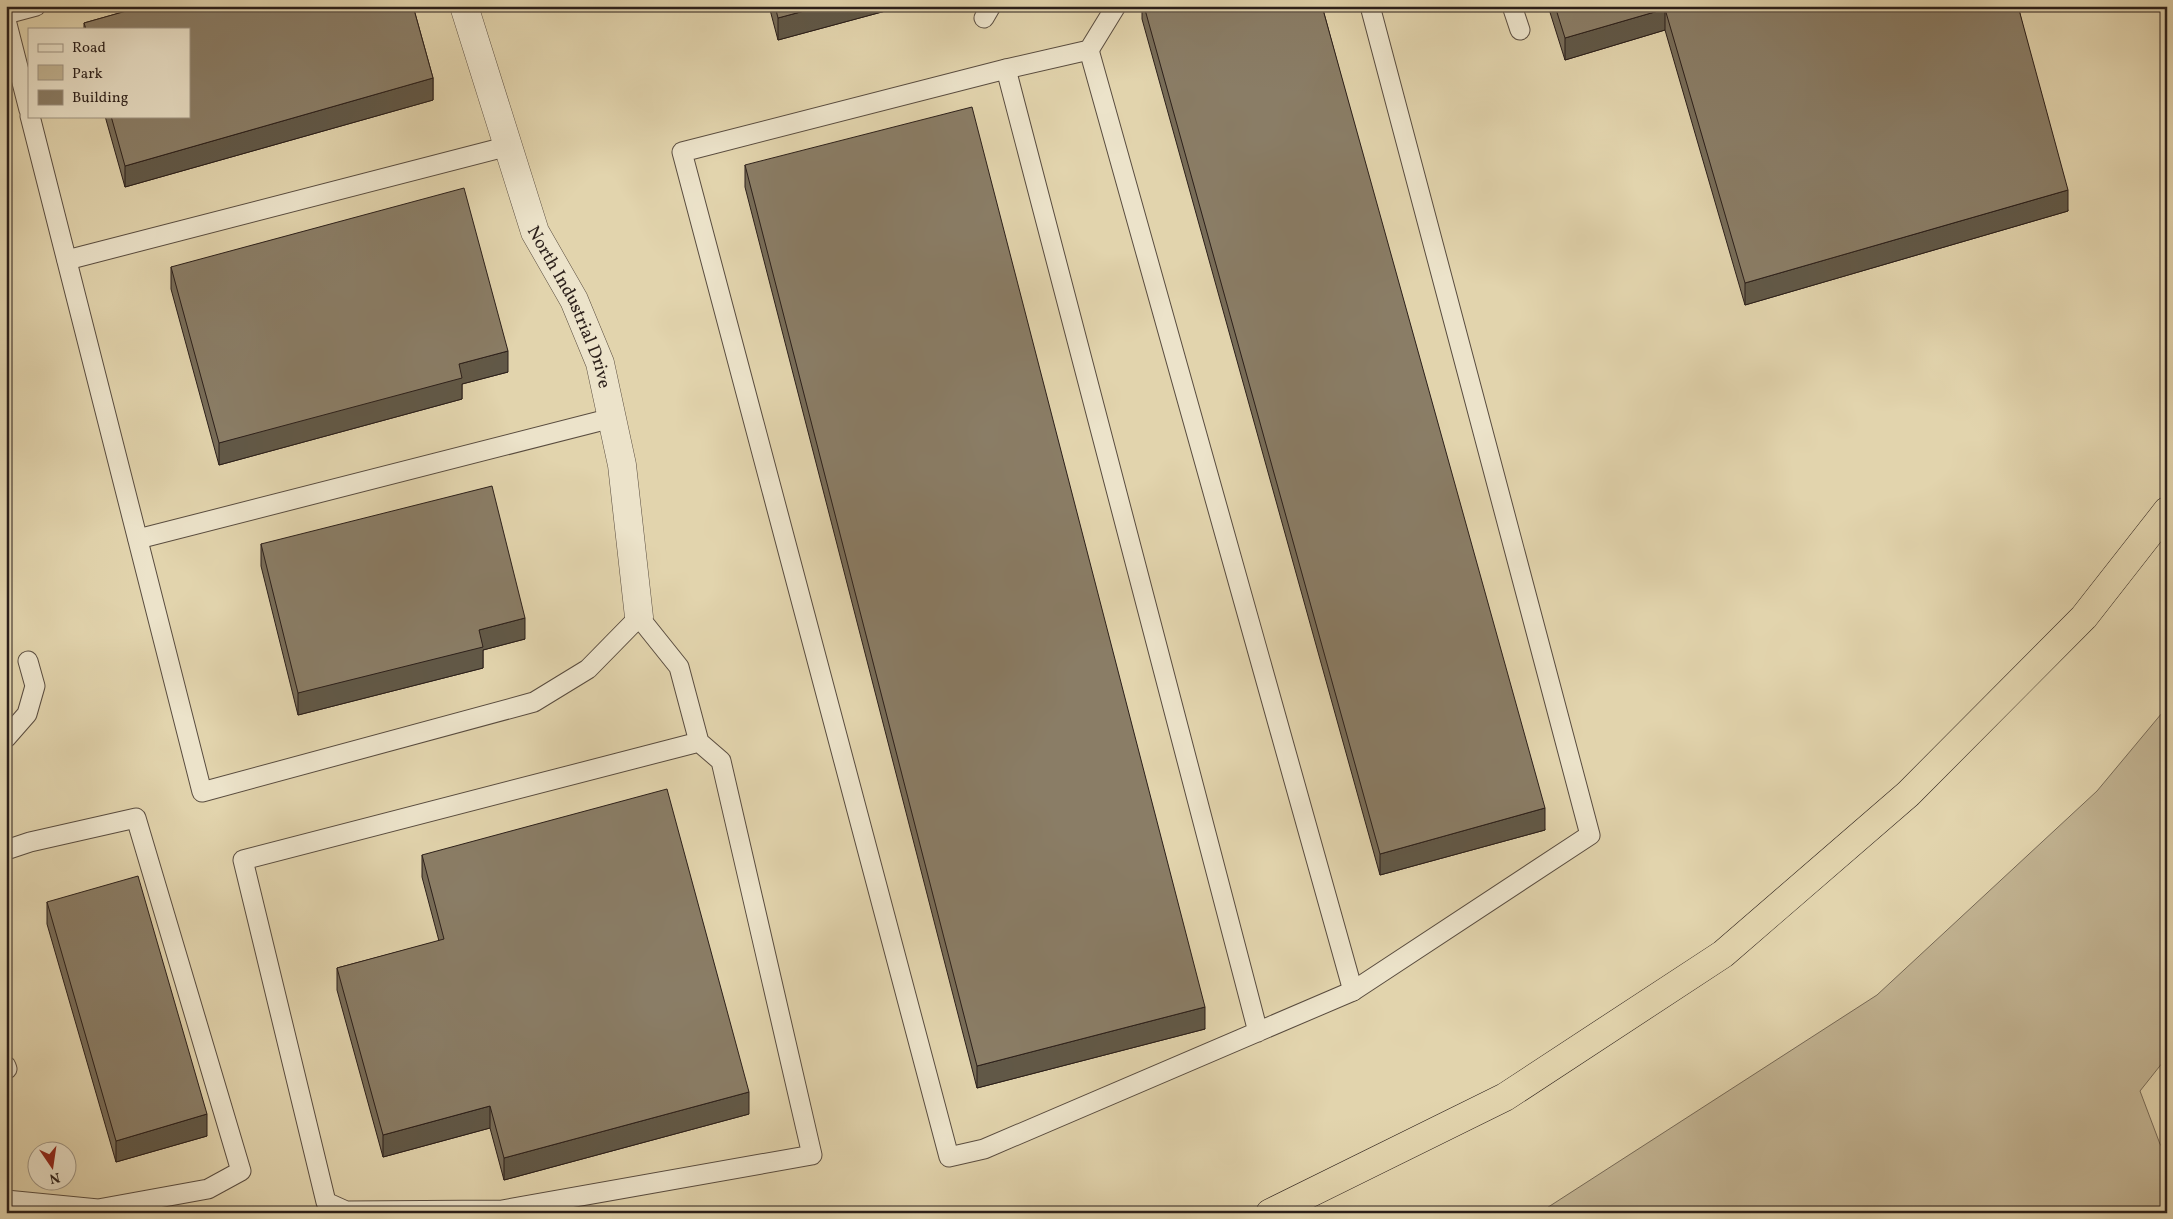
<svg xmlns="http://www.w3.org/2000/svg" width="2173" height="1219" font-family="Vollkorn,serif">
<style>
.green{fill:#c3b594;stroke:#776a57}
.lines{fill:none;stroke-linecap:round;stroke-linejoin:round}
.lane-casing{stroke:#594c3f;stroke-width:21}
.street-casing{stroke:#594c3f;stroke-width:29}
.highway-casing{stroke:#2b1f1a;stroke-width:29}
.lane{stroke:#ece3ca;stroke-width:19}
.street{stroke:#ece3ca;stroke-width:28}
.highway{stroke:#e2d4ad;stroke-width:28}
.wall{fill:#776c58;stroke:#2b1f1a}
.shaded-wall{fill:#615847;stroke:#2b1f1a}
.building{fill:#8a7d66;stroke:#2b1f1a}
.labels{text-anchor:middle;stroke-width:5;stroke-linejoin:round;paint-order:stroke}
.street-label{font-size:18px;fill:#2b1f1a;stroke:#ece3ca}
</style>
<rect width="100%" height="100%" fill="#e2d4ad"/>
<filter id="stains"><feTurbulence type="fractalNoise" baseFrequency=".004" numOctaves="4"/><feColorMatrix values="0 0 0 0 .2 0 0 0 0 .09 0 0 0 0 .02 0 0 0 .5 -.17"/></filter>
<radialGradient id="worn" r=".72"><stop offset=".6" stop-color="#630" stop-opacity="0"/><stop offset="1" stop-color="#630" stop-opacity=".3"/></radialGradient>
<!-- green -->
<polygon class="green" points="2167,707 2167,1057 2140,1091 2160,1144 2167,1154 2167,1213 1539,1213 1877,995 2097,791"/>
<g class="lines">
<defs>
<g id="lane">
<polyline points="1512,6 1520,30"/>
<polyline points="6,14 36,6"/>
<polyline points="984,18 991,6"/>
<polyline points="6,20 29,110"/>
<polyline points="1089,50 1353,991"/>
<polyline points="1006,69 1089,50 1116,6"/>
<polyline points="30,116 202,792 534,702 588,669 639,617 679,667 699,742 721,761 812,1155 502,1210 346,1211 326,1202 243,860 699,742"/>
<polyline points="67,260 509,146"/>
<polyline points="138,539 612,418"/>
<polyline points="6,738 27,714 35,686 28,661"/>
<polyline points="6,850 30,842 136,818 241,1171 208,1189 98,1209 6,1200"/>
<polyline points="1258,1032 1006,69 682,152 949,1157 984,1149 1353,991 1590,835 1370,6"/>
<polyline points="6,1066 7,1069"/>
</g>
<g id="street">
<path id="s1" d="M464,6l71,226 39,68 26,63 22,102 17,152"/>
</g>
<polyline id="highway" points="1270,1213 1505,1097 1723,954 1908,794 2084,617 2167,511"/>
</defs>
<!-- lane casing -->
<use href="#lane" class="lane-casing"/>
<!-- street casing -->
<use href="#street" class="street-casing"/>
<!-- highway casing -->
<use href="#highway" class="highway-casing"/>
<!-- lane -->
<use href="#lane" class="lane"/>
<!-- street -->
<use href="#street" class="street"/>
<!-- highway -->
<use href="#highway" class="highway"/>
</g>
<!-- wall -->
<g class="wall">
<polygon points="144,6 413,6 433,78 433,100 125,187 105,116 189,116 189,29 84,29 84,23"/>
<polygon points="769,6 904,6 778,40"/>
<polygon points="1142,6 1322,6 1545,830 1380,875 1142,19"/>
<polygon points="1548,6 2018,6 2068,211 1745,305 1665,30 1565,60"/>
<polygon points="745,165 1205,1029 977,1088 745,187"/>
<polygon points="171,267 508,372 462,384 462,399 219,465 171,289"/>
<polygon points="261,544 525,639 483,650 483,668 298,715 261,566"/>
<polygon points="422,855 749,1114 504,1180 490,1128 383,1157 337,990 337,968 439,941 422,877"/>
<polygon points="47,902 207,1136 116,1162 47,924"/>
</g>
<!-- shaded-wall -->
<g class="shaded-wall">
<polygon points="823,6 904,6 778,40 778,18"/>
<polygon points="1665,9 1665,30 1565,60 1565,38"/>
<polygon points="433,78 433,100 125,187 125,166"/>
<polygon points="2068,190 2068,211 1745,305 1745,283"/>
<polygon points="508,351 508,372 462,384 462,399 219,465 219,443 459,364"/>
<polygon points="525,618 525,639 483,650 483,668 298,715 298,693 479,630"/>
<polygon points="1545,808 1545,830 1380,875 1380,854"/>
<polygon points="1205,1007 1205,1029 977,1088 977,1066"/>
<polygon points="749,1092 749,1114 504,1180 504,1158"/>
<polygon points="490,1106 490,1128 383,1157 383,1135"/>
<polygon points="207,1114 207,1136 116,1162 116,1141"/>
</g>
<!-- building -->
<g class="building">
<polygon points="144,6 413,6 433,78 125,166 111,116 189,116 189,29 86,29 84,23"/>
<polygon points="775,6 823,6 778,18"/>
<polygon points="1144,6 1322,6 1545,808 1380,854"/>
<polygon points="1555,6 2018,6 2068,190 1745,283 1665,9 1565,38"/>
<polygon points="972,107 1205,1007 977,1066 745,165"/>
<polygon points="464,188 508,351 459,364 462,378 219,443 171,267"/>
<polygon points="492,486 525,618 479,630 483,647 298,693 261,544"/>
<polygon points="667,789 749,1092 504,1158 490,1106 383,1135 337,968 444,939 422,855"/>
<polygon points="138,876 207,1114 116,1141 47,902"/>
</g>
<g class="labels">
<!-- street labels -->
<g class="street-label">
<text dy="6" stroke="none"><textPath href="#s1" startOffset="320">North Industrial Drive</textPath></text>
</g>
</g>
<!-- margin -->
<rect width="2173" height="1219" fill="none" stroke="#e2d4ad" stroke-width="25"/>
<rect x="8" y="8" width="2158" height="1204" fill="none" stroke="#2b1f1a" stroke-width="2.5"/>
<rect x="12" y="12" width="2148" height="1194" fill="none" stroke="#2b1f1a"/>
<!-- legend -->
<rect x="28" y="28" width="162" height="90" fill="#ece3ca" stroke="#9f9584"/>
<rect x="38" y="44" width="25" height="8" fill="#ece3ca" stroke="#9f9584"/>
<text x="72" y="52" font-size="15" fill="#2b1f1a">Road</text>
<rect x="38" y="65" width="25" height="15" fill="#c3b594" stroke="#9f9584"/>
<text x="72" y="78" font-size="15" fill="#2b1f1a">Park</text>
<rect x="38" y="90" width="25" height="15" fill="#8a7d66" stroke="#9f9584"/>
<text x="72" y="102" font-size="15" fill="#2b1f1a">Building</text>
<!-- north arrow -->
<g transform="translate(52 1166) rotate(167)"><circle r="24" fill="#ece3ca" stroke="#9f9584"/>
<path d="M0-4L9 19L0 12L-9 19Z" fill="#8f2418"/>
<text y="-8" font-size="14" font-weight="bold" text-anchor="middle" fill="#2b1f1a">N</text>
</g>
<rect width="100%" height="100%" filter="url(#stains)"/>
<rect width="100%" height="100%" fill="url(#worn)"/>
</svg>
